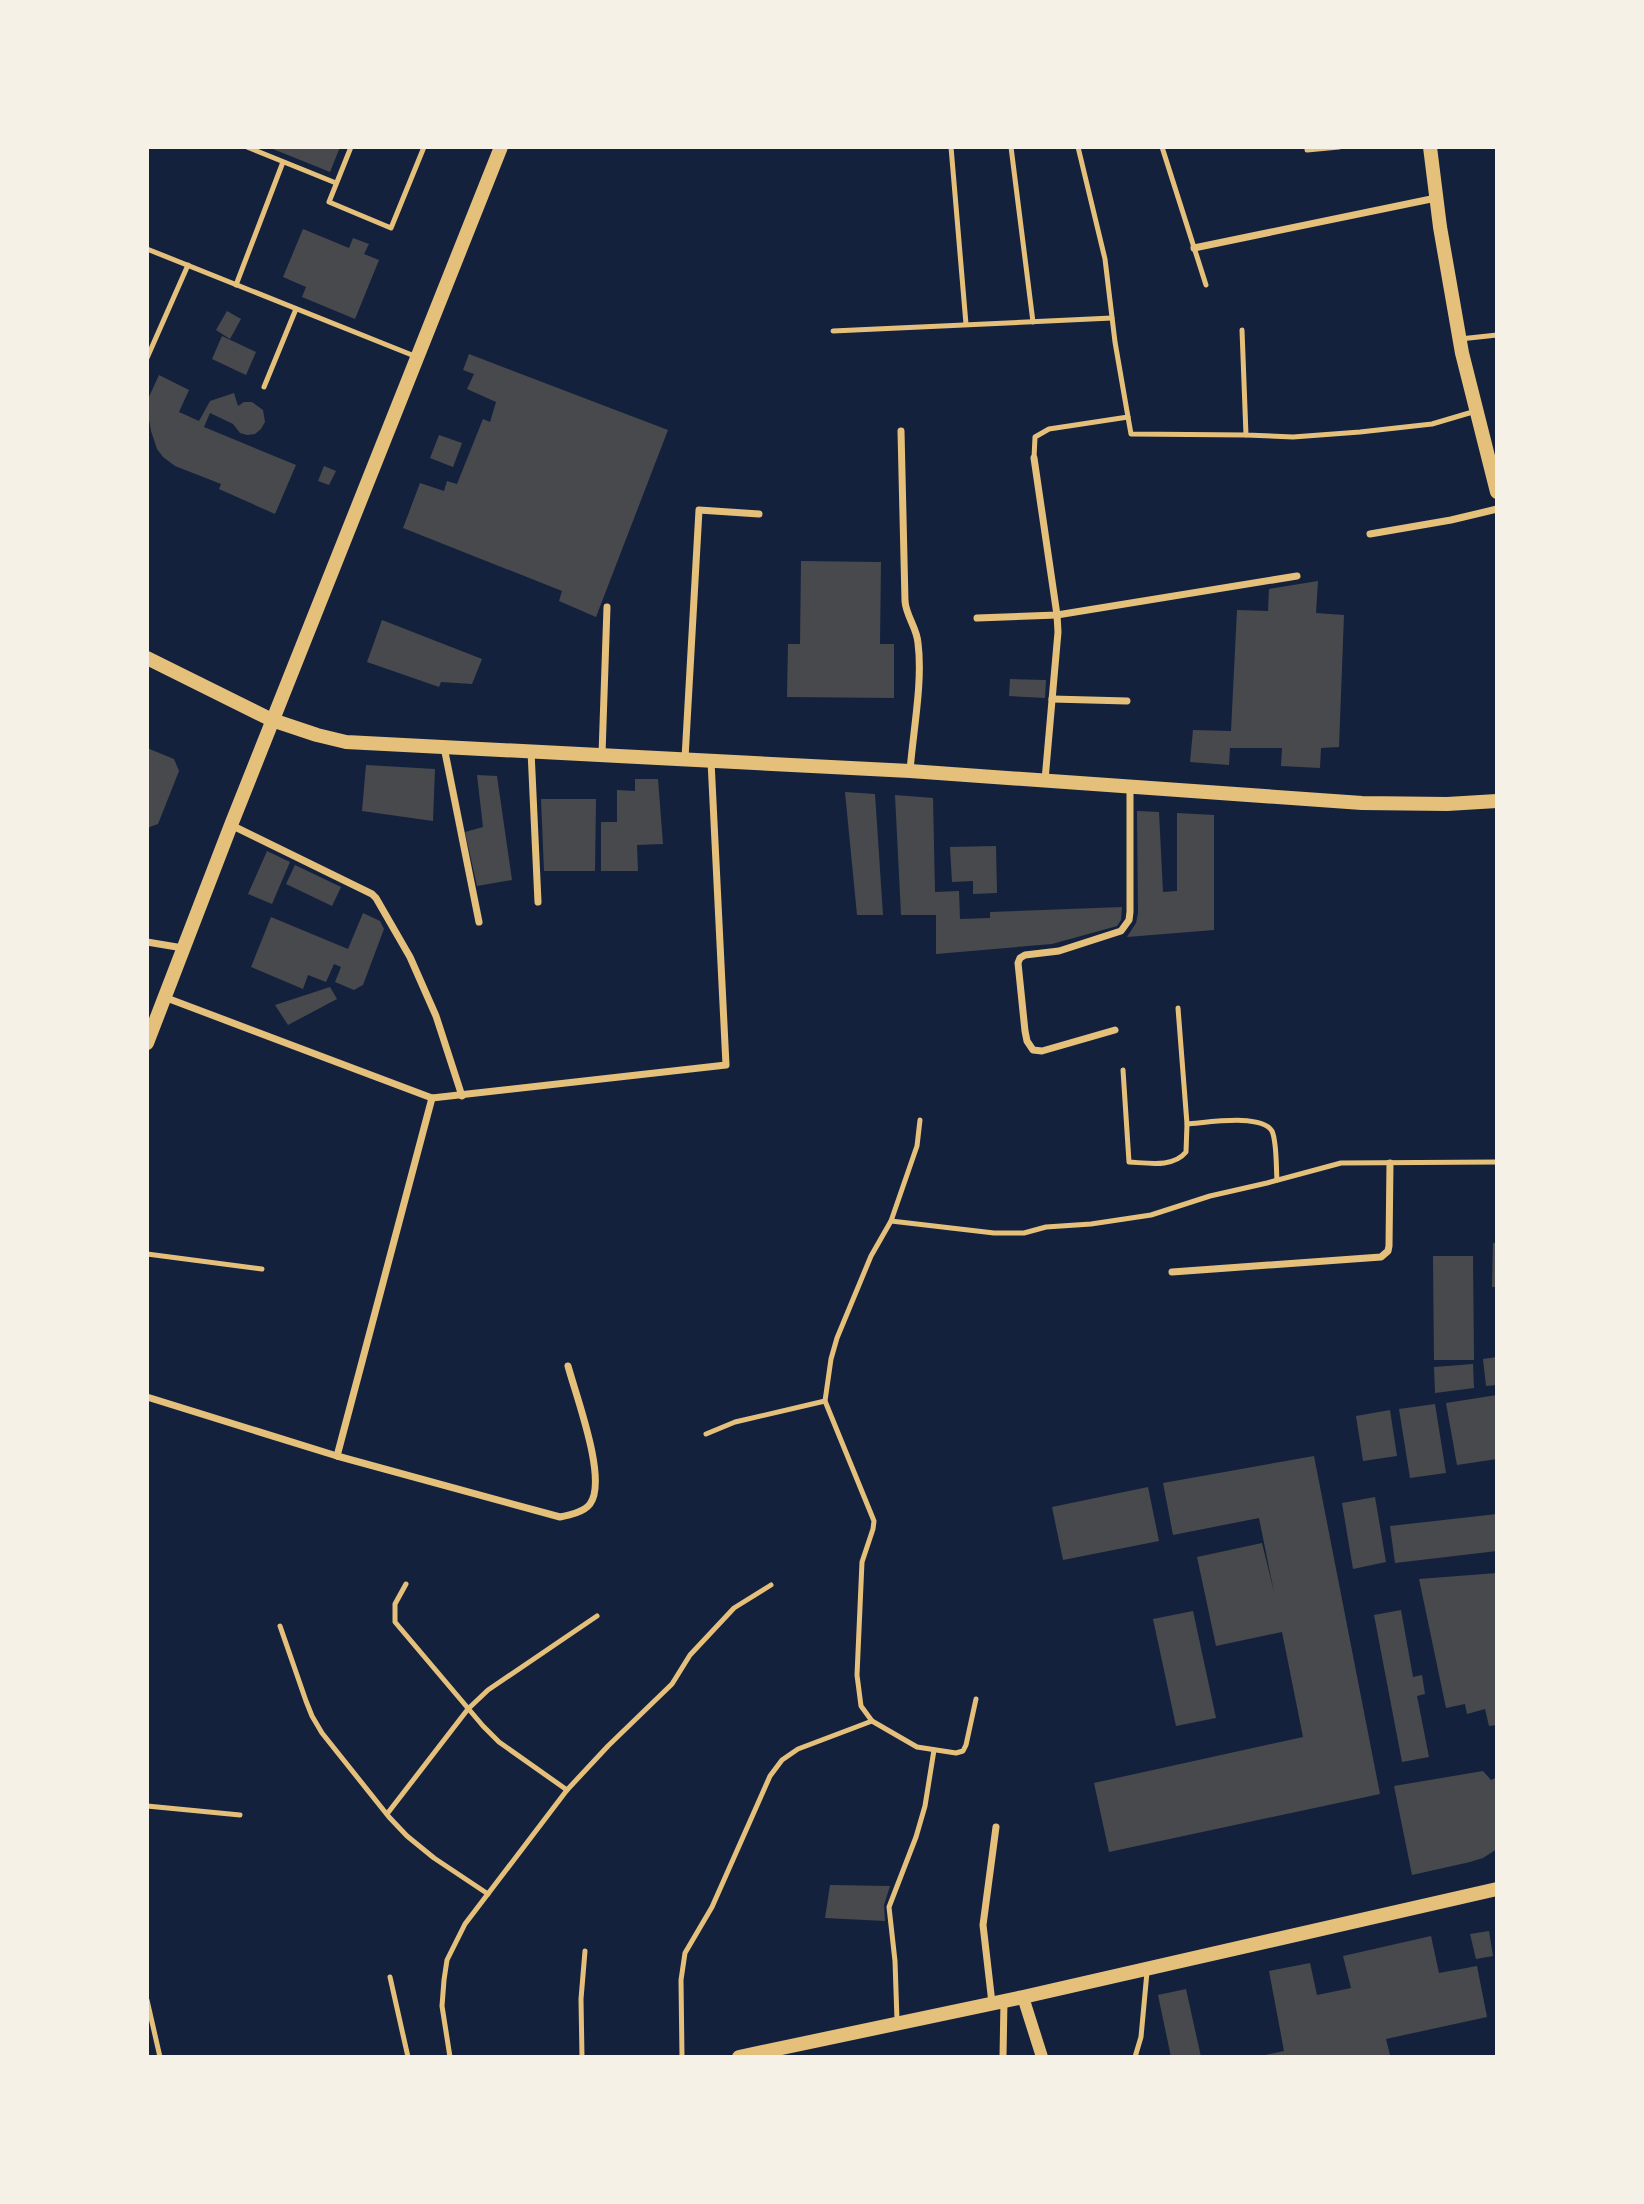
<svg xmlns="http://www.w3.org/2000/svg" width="1644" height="2204" font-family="Montserrat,sans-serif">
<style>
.building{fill:#48494c}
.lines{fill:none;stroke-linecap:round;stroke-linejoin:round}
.service{stroke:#e5c07b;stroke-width:5}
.minor{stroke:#e5c07b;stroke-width:7}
.tertiary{stroke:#e5c07b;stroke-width:12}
.secondary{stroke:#e5c07b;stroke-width:14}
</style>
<rect width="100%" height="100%" fill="#14213d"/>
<!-- building -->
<g class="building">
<polygon points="268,147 340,147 330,172"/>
<polygon points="303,229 349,248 353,238 369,244 364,254 379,260 355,319 302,297 306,287 283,277"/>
<polygon points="227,311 241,319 230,339 216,330"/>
<polygon points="222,336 256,352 246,375 212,359"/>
<polygon points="469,354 668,430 596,617 559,601 562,591 403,528 420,483 444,491 447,481 457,484 483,419 490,422 496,402 467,389 474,374 463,370"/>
<polygon points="159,375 189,390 179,412 199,421 210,401 234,393 238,406 244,402 252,402 263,410 265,422 261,429 255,434 247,435 240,433 233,424 210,413 204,427 296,465 275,514 219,489 221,484 175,466 163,457 157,449 151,431 147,408 148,399"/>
<polygon points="439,435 462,443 453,467 430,458"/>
<polygon points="324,466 336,471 329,485 318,481"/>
<polygon points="801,561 881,562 880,644 894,644 894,698 787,697 788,644 800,644"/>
<polygon points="1318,581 1316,613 1344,615 1339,747 1321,748 1320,768 1281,766 1282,748 1230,748 1229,765 1190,762 1193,730 1231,731 1237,610 1268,611 1269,589"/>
<polygon points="382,620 482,659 472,684 441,682 439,687 367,662"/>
<polygon points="1010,679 1046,680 1045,698 1009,696"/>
<polygon points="147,748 174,759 179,771 158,824 147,828"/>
<polygon points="366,765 435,769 433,821 362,811"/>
<polygon points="477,775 497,776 512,880 477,886 465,832 483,827"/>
<polygon points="635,779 658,779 663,844 637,845 638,871 601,871 601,822 617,822 617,790 635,791"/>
<polygon points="845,792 875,794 883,915 857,915"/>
<polygon points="895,795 933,798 935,892 959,891 960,919 990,918 990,912 1122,907 1121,920 1117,926 1052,944 936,954 936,915 901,915"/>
<polygon points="541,799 596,799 595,871 544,871"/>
<polygon points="1137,811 1159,812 1163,892 1177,891 1177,813 1214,815 1214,930 1127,937 1136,923 1138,913"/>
<polygon points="996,846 997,893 973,894 973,881 952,882 950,847"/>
<polygon points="267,851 290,862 272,904 248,894"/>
<polygon points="295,865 341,887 332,906 286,884"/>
<polygon points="363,913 380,921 384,929 363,985 354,990 335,982 341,967 334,964 326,982 308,975 303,989 251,967 271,917 348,949"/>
<polygon points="330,987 337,999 288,1025 275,1005"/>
<polygon points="1493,1243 1497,1243 1497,1287 1492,1287"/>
<polygon points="1433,1256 1473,1256 1474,1360 1434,1360"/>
<polygon points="1497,1357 1497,1385 1486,1386 1483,1359"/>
<polygon points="1473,1364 1474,1388 1435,1393 1434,1367"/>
<polygon points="1497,1395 1497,1459 1457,1465 1446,1403"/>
<polygon points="1435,1404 1446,1473 1410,1478 1399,1409"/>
<polygon points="1390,1410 1397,1456 1363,1461 1356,1416"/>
<polygon points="1314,1456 1380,1794 1109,1852 1094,1783 1303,1737 1282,1632 1216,1646 1197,1557 1262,1543 1274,1592 1259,1518 1173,1535 1163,1483"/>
<polygon points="1148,1487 1159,1541 1063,1560 1052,1507"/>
<polygon points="1375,1497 1386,1562 1353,1569 1342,1503"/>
<polygon points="1497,1514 1497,1551 1395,1563 1390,1526"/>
<polygon points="1497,1573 1497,1725 1489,1726 1485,1709 1467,1714 1465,1704 1446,1708 1419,1579"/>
<polygon points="1401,1610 1413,1677 1422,1675 1425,1694 1417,1696 1429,1757 1402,1762 1374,1615"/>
<polygon points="1193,1611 1216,1718 1176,1726 1153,1619"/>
<polygon points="1483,1771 1491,1780 1497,1777 1497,1849 1483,1858 1470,1862 1412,1875 1394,1786"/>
<polygon points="830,1885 890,1886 884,1905 885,1921 825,1918"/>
<polygon points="1489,1931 1493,1956 1476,1959 1470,1934"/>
<polygon points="1431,1936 1439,1973 1477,1966 1487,2017 1386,2039 1390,2055 1382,2057 1255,2057 1284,2051 1269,1971 1310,1963 1317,1995 1351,1988 1343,1956"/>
<polygon points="1186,1989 1201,2057 1171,2057 1158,1995"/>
</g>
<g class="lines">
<!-- service -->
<g class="service">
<polyline points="247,147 336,183"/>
<polyline points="351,147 329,202 391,228 424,147"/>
<polyline points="951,147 966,324"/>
<polyline points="1011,147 1033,322"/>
<polyline points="1162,147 1206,285"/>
<polyline points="1307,150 1339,147"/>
<polyline points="147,249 417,357"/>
<polyline points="236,285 283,162"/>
<polyline points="1242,330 1246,435 1293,437 1360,432 1432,424 1476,411"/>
<polyline points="833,331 1112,318"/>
<polyline points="1460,339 1497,335"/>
<polyline points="147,358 188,265"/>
<polyline points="264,387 296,309"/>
<polyline points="1128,417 1131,434 1246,435"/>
<polyline points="1034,458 1035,437 1049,429 1128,417 1115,342 1105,259 1078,147"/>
<path d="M1123,1070l6,92c19,1 44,6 57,-10l1,-28 -9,-116"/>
<polyline points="920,1120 917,1146 891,1221 871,1256 837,1338 831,1359 825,1401 874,1521 873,1529 862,1562 857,1675 861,1706 872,1721 917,1747 956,1753 963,1751 966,1745 976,1699"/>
<path d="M1187,1124c19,-1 74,-11 85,7 5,11 4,37 5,49"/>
<polyline points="891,1221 994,1233 1024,1233 1046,1227 1091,1224 1151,1215 1210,1196 1267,1183 1341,1163 1497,1162"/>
<polyline points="147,1254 262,1269"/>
<polyline points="706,1434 735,1422 825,1401"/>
<polyline points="406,1584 395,1604 395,1622 483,1726 499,1742 567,1790"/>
<polyline points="280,1626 306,1701 312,1716 322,1733 389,1817 407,1836 434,1858 488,1894"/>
<polyline points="147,1806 240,1815"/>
<polyline points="387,1814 468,1709 488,1690 597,1616"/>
<polyline points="390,1977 408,2057"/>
<polyline points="147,2000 160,2057"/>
<polyline points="897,2020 895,1961 889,1907 916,1837 925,1806 934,1750"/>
<polyline points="450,2057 442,2006 444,1980 447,1960 465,1924 567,1790 608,1746 672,1684 690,1655 734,1608 771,1585"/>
<polyline points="582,2057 581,1999 585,1951"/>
<polyline points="682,2057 681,1980 685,1953 712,1907 770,1776 782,1760 798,1749 872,1721"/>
<polyline points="1135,2057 1141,2037 1147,1972"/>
</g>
<!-- minor -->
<g class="minor">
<polyline points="1194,248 1436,198"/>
<path d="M901,431l4,170c1,15 12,27 13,42 5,39 -5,88 -8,128"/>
<polyline points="1034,458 1057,615 1058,632 1045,780"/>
<polyline points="1370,534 1451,520 1497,509"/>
<polyline points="977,618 1057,615 1297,576"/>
<polyline points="1052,699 1127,701"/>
<polyline points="444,747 479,922"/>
<polyline points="531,751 538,902"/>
<polyline points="602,754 607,607"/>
<polyline points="685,758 699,510 759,514"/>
<polyline points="231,825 372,894 376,898 410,957 436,1016 462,1096"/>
<polyline points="147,942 183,948"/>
<polyline points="164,997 432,1098 726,1065 711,761"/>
<polyline points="1115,1030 1042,1051 1033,1050 1027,1041 1025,1031 1018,963 1020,958 1025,955 1059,951 1121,931 1129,920 1130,912 1130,787"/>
<polyline points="1172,1272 1381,1257 1388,1251 1389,1246 1390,1163"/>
<path d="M147,1397l190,59 223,61c10,-2 24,-5 30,-13 18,-24 -14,-108 -22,-138"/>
<polyline points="337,1456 432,1098"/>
<polyline points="992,2003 983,1925 996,1827"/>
<polyline points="1003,2057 1004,2001"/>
</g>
<!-- tertiary -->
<polyline class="tertiary" points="1023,1997 1042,2057"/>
<!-- secondary -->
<g class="secondary">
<polyline points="1430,147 1440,227 1462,353 1497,492"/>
<polyline points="147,658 272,720 317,735 346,742 910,771 1362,803 1447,804 1497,801"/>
<polyline points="147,1043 231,825 501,147"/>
<polyline points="739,2057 1023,1997 1497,1889"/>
</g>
</g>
<!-- border -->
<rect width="1644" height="2204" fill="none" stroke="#f6f1e7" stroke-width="298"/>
</svg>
